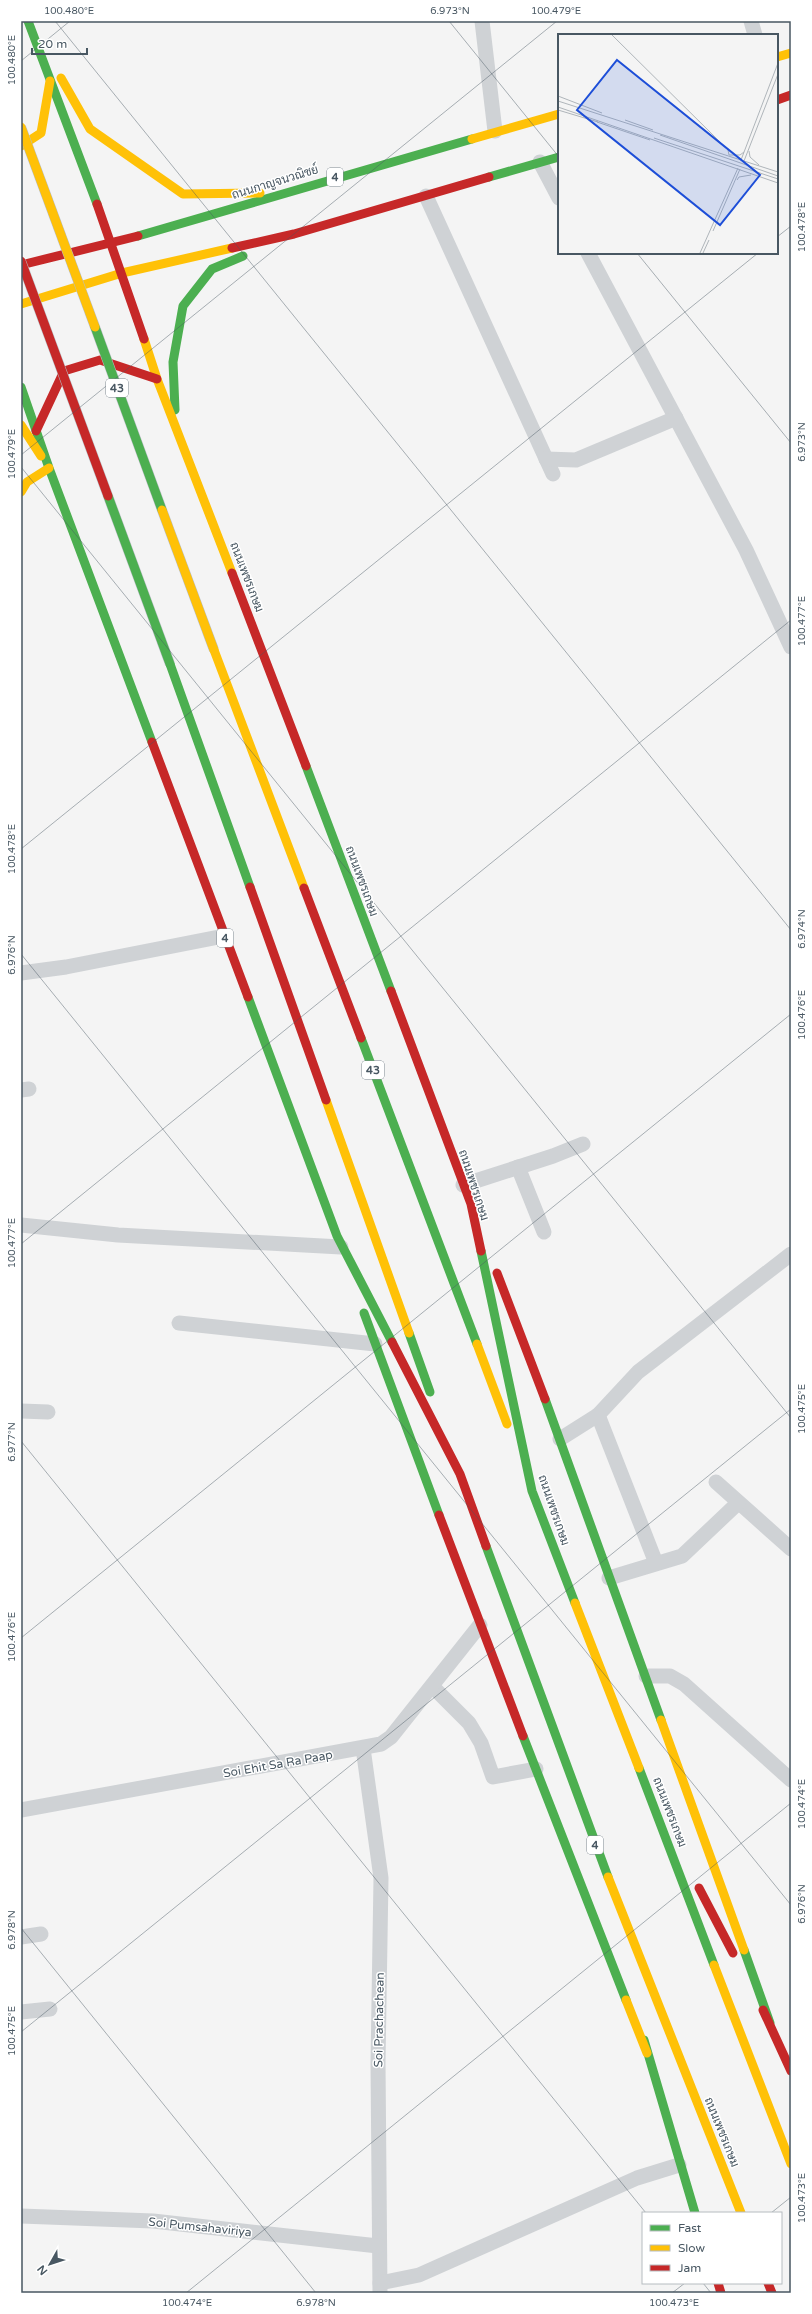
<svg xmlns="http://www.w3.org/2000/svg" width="812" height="2314" font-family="'Varela Round',Sarabun,sans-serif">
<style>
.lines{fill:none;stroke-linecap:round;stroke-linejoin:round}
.street{stroke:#cfd2d5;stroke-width:15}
.fast{stroke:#4caf50;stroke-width:9}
.slow{stroke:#ffc107;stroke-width:9}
.jam{stroke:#c62828;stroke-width:9}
.fast-bridge-casing{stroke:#b8bec4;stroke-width:10;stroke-linecap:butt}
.slow-bridge-casing{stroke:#b8bec4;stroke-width:10;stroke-linecap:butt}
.jam-bridge-casing{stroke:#b8bec4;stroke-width:10;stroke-linecap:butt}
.fast-bridge{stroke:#4caf50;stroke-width:9}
.slow-bridge{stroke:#ffc107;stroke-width:9}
.jam-bridge{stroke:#c62828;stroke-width:9}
.ticks{fill:none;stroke:#485762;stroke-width:1;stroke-opacity:0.45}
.labels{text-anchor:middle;stroke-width:3;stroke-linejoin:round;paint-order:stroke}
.shield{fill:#fff;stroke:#7f8991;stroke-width:1}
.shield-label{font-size:11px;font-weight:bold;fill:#485762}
.street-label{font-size:12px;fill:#485762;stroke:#fff}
.inset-road{fill:none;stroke:#afb5ba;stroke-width:1}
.view{fill:#1d4ed8;fill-opacity:0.15;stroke:#1d4ed8;stroke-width:2}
.inset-edge{fill:none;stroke:#485762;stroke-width:2}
.neatline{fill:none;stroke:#485762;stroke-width:1.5}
.ticks-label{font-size:10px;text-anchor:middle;fill:#485762}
</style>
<rect width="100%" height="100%" fill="#f4f4f4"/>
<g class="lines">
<!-- street -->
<g class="street">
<polyline points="482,21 495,131"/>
<polyline points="751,21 755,35"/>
<polyline points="540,162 559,198"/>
<polyline points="426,196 553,474"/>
<polyline points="588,253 746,550 791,647"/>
<polyline points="546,459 576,460 676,418"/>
<polyline points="21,973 66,967 224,936"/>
<polyline points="21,1090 29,1089"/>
<polyline points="518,1167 544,1232"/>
<polyline points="463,1185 553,1156 583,1144"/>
<polyline points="21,1225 118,1235 341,1247"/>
<polyline points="179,1323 375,1344"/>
<polyline points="21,1411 48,1412"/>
<polyline points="598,1415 656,1563"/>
<polyline points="560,1439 598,1415 638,1372 791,1254"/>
<polyline points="716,1482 791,1549"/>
<polyline points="609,1578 682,1556 738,1503"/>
<polyline points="646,1676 670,1676 684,1684 791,1780"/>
<polyline points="433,1687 469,1723 481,1743 493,1777 536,1769"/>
<polyline points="363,1748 381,1878 378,2063 380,2293"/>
<polyline points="21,1810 381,1744 391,1737 480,1625"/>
<polyline points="21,1937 41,1934"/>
<polyline points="21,2012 50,2009"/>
<polyline points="21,2216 153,2221 378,2246"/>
<polyline points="380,2283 419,2275 637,2178 679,2165"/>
</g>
<!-- fast -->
<g class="fast">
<polyline points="28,21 97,204"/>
<polyline points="489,177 559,157"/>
<polyline points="138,236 472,139"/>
<polyline points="21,387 49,468 152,742"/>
<polyline points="175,410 173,362 183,306 212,269 243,256"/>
<polyline points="170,664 250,887"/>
<polyline points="306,766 391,991"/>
<polyline points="248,997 337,1236 392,1342"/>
<polyline points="361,1038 477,1344"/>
<polyline points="481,1251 532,1491 575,1603"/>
<polyline points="364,1313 439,1515"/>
<polyline points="409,1333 430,1392"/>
<polyline points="545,1399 661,1720"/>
<polyline points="486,1546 608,1877"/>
<polyline points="523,1736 626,2000"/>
<polyline points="639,1768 714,1965"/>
<polyline points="744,1950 770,2023"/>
<polyline points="644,2040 695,2213"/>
</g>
<!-- slow -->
<g class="slow">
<polyline points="777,57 791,53"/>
<polyline points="61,78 90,129 183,194 260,193"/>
<polyline points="472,139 559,114"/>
<polyline points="21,146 41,133 50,81"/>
<polyline points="21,304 122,273 232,248"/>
<polyline points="144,339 157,379 232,573"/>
<polyline points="21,425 41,456"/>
<polyline points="21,492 27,482 49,468"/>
<polyline points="214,650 304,888"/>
<polyline points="326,1100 409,1333"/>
<polyline points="477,1344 507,1424"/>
<polyline points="575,1603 639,1768"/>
<polyline points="661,1720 744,1950"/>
<polyline points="608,1877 741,2213"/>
<polyline points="714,1965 791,2164"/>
<polyline points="626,2000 647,2053"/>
</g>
<!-- jam -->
<g class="jam">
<polyline points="777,100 791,95"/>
<polyline points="97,204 144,339"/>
<polyline points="232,248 294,234 489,177"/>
<polyline points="21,265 138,236"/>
<polyline points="36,431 64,371 100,360 157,379"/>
<polyline points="232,573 306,766"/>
<polyline points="152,742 248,997"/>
<polyline points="250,887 326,1100"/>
<polyline points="304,888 361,1038"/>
<polyline points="391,991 471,1204 481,1251"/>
<polyline points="497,1273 545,1399"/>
<polyline points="392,1342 460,1474 486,1546"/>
<polyline points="439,1515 523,1736"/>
<polyline points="699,1888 733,1953"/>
<polyline points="763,2010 791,2071"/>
<polyline points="718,2283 721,2293"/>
<polyline points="768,2283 772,2293"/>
</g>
<defs>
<g id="fast-bridge">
<polyline points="95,327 162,510"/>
<polyline points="108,496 170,664"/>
</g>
<g id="slow-bridge">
<polyline points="21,127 95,327"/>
<polyline points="162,510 214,650"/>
</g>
<polyline id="jam-bridge" points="21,261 108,496"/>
</defs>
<!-- fast-bridge casing -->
<use href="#fast-bridge" class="fast-bridge-casing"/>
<!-- slow-bridge casing -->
<use href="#slow-bridge" class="slow-bridge-casing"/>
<!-- jam-bridge casing -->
<use href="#jam-bridge" class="jam-bridge-casing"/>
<!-- fast-bridge -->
<use href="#fast-bridge" class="fast-bridge"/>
<!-- slow-bridge -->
<use href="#slow-bridge" class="slow-bridge"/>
<!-- jam-bridge -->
<use href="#jam-bridge" class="jam-bridge"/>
</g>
<!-- ticks -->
<path class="ticks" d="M55,21l736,909M449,21l110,136M21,61l49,-40M777,237l14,-11M637,253l154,190M21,455l536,-434M21,467l770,951M21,849l737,-596M21,954l770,951M21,1244l770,-624M21,1441l625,772M21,1638l770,-624M21,1928l295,365M21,2032l770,-623M771,2213l20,-16M703,2283l8,10M186,2293l605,-490M672,2293l13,-10"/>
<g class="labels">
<!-- shield labels -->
<g class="shield">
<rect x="327" y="168" width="16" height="18" rx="3"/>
<rect x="106" y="379" width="22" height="18" rx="3"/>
<rect x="217" y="929" width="16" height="18" rx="3"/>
<rect x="362" y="1061" width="22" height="18" rx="3"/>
<rect x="587" y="1836" width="16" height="18" rx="3"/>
</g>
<g class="shield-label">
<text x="335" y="181">4</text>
<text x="117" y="392">43</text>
<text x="225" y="942">4</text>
<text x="373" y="1074">43</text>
<text x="595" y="1849">4</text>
</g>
<!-- street labels -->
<g class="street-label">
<text transform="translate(275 182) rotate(-17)" y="4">ถนนกาญจนวณิชย์</text>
<text transform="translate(247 577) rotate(69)" y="4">ถนนเพชรเกษม</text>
<text transform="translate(362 881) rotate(70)" y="4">ถนนเพชรเกษม</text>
<text transform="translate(474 1185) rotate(72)" y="4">ถนนเพชรเกษม</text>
<text transform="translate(554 1510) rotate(71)" y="4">ถนนเพชรเกษม</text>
<text transform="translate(278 1764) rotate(-10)" y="4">Soi Ehit Sa Ra Paap</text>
<text transform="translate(670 1812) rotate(69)" y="4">ถนนเพชรเกษม</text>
<text transform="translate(379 2020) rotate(-89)" y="4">Soi Prachachean</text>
<text transform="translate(722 2132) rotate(68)" y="4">ถนนเพชรเกษม</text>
<text transform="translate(200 2227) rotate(6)" y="4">Soi Pumsahaviriya</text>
</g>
</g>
<!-- overview -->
<g transform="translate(558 34)">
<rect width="220" height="220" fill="#f4f4f4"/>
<path class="inset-road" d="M54,1l103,102 13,13 1,5M0,62l44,17M0,67l220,71M0,73l220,76M0,76l40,12M67,86l28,10M39,88l53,18M102,101l118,41M96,104l124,41M191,117l1,6 9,8M171,121h11l4,-3M183,126l37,-97M186,127l34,-87M179,146l2,-3 12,-2M155,197l27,-62M142,219l38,-85M145,219l6,-13"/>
<path class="view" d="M59,26l143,115 -40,50 -143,-115z"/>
<rect width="220" height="220" class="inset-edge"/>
</g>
<!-- border -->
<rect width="812" height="2314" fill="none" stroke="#ffffff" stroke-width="44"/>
<!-- legend -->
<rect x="642" y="2212" width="140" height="72" fill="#ffffff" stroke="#b6bcc0"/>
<rect x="650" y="2225" width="20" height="6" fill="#4caf50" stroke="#b6bcc0"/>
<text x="678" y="2232" font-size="12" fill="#485762">Fast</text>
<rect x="650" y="2245" width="20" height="6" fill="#ffc107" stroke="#b6bcc0"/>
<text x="678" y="2252" font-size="12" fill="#485762">Slow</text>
<rect x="650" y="2265" width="20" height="6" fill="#c62828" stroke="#b6bcc0"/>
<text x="678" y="2272" font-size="12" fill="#485762">Jam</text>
<!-- north arrow -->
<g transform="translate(50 2264) rotate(231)" stroke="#ffffff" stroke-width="3" paint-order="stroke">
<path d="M0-3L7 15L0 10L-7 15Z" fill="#485762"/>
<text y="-6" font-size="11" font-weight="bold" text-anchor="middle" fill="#485762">N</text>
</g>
<!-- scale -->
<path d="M32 48v6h55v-6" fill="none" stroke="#485762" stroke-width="2"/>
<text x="38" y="48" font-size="12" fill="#485762" stroke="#ffffff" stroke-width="3" paint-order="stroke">20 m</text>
<rect x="22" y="22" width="768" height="2270" class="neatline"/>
<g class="ticks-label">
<text x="69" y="14">100.480°E</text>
<text x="450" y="14">6.973°N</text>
<text x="556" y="14">100.479°E</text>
<text transform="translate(11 60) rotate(-90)" y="4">100.480°E</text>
<text transform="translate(801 227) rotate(-90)" y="4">100.478°E</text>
<text transform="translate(801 442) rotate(-90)" y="4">6.973°N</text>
<text transform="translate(11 454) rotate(-90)" y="4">100.479°E</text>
<text transform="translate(801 621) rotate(-90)" y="4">100.477°E</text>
<text transform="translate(11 849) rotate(-90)" y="4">100.478°E</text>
<text transform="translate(801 929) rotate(-90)" y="4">6.974°N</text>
<text transform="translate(11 955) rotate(-90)" y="4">6.976°N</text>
<text transform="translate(801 1015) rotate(-90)" y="4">100.476°E</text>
<text transform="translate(11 1243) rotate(-90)" y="4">100.477°E</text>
<text transform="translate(801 1409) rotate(-90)" y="4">100.475°E</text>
<text transform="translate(11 1442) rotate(-90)" y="4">6.977°N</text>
<text transform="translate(11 1637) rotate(-90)" y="4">100.476°E</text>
<text transform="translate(801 1804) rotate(-90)" y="4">100.474°E</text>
<text transform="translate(801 1904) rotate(-90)" y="4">6.976°N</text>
<text transform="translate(11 1930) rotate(-90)" y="4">6.978°N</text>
<text transform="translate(11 2031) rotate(-90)" y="4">100.475°E</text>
<text transform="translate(801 2198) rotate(-90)" y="4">100.473°E</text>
<text x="187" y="2306">100.474°E</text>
<text x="316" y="2306">6.978°N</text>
<text x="674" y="2306">100.473°E</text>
</g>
</svg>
